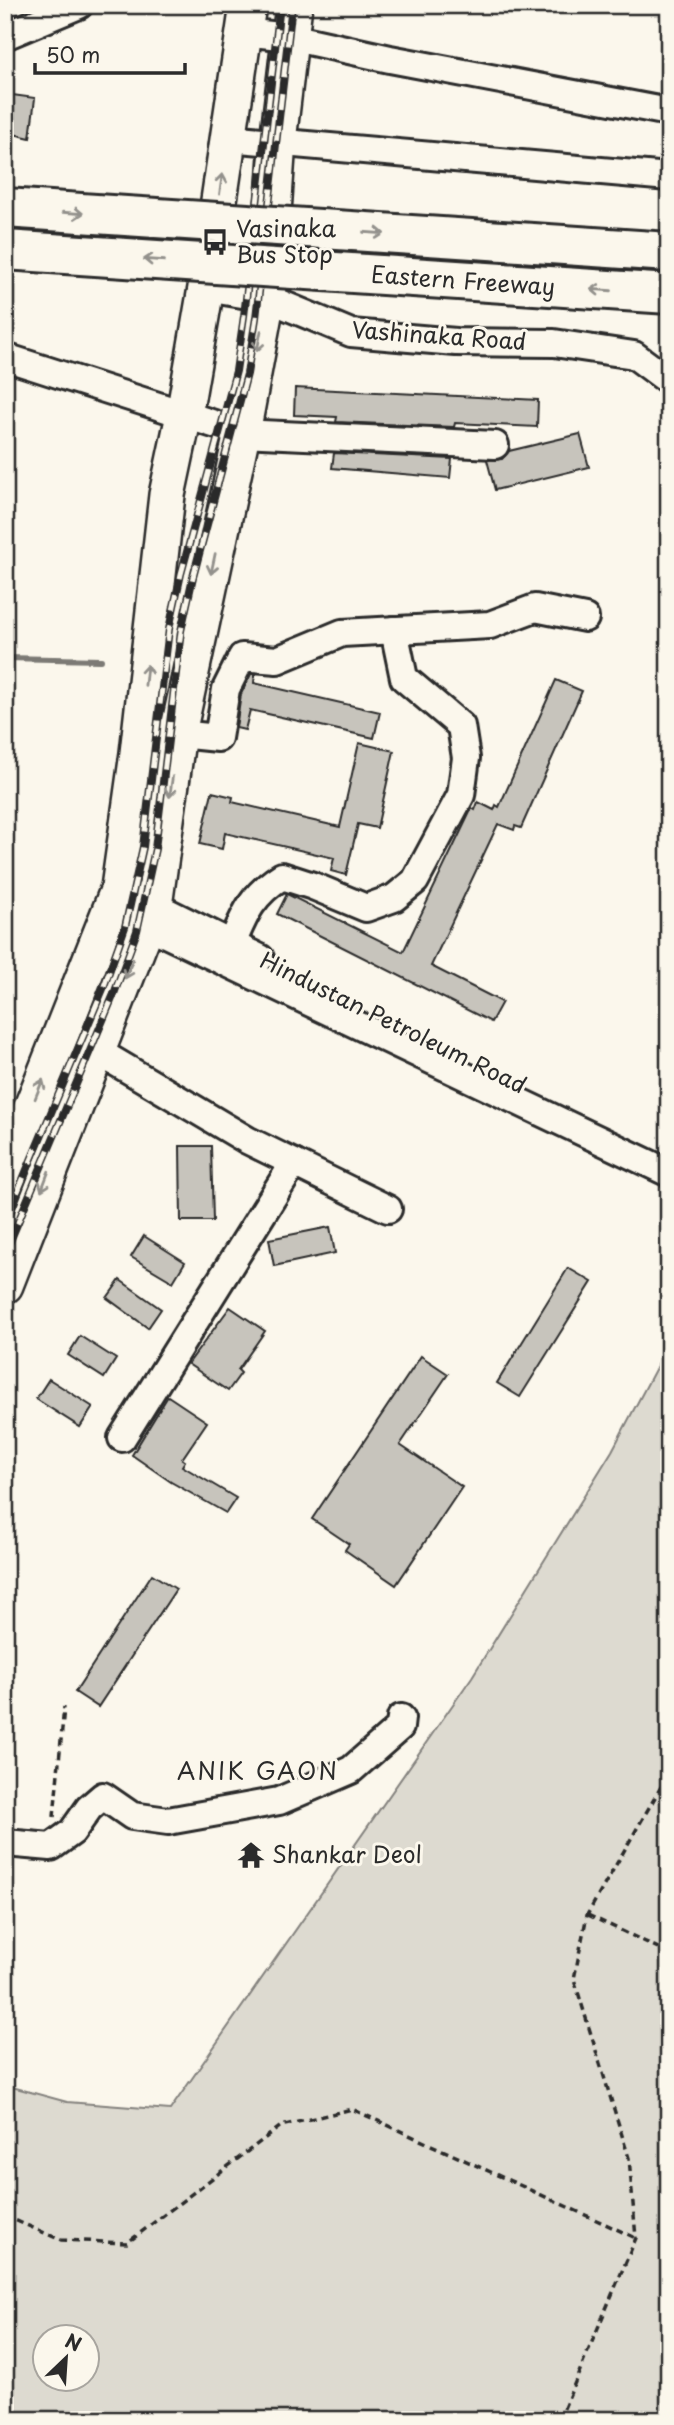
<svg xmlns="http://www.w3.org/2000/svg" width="674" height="2425" font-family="'Playpen Sans',sans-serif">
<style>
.green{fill:#dddad0;stroke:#84827e;stroke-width:2;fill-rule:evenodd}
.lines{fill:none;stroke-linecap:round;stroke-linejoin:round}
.stream{stroke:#7b7a75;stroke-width:6}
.building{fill:#c7c4bc;stroke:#2b2b2b;stroke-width:2}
.minor-casing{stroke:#2b2b2b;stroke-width:32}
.major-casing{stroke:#2b2b2b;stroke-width:40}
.path{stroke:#2b2b2b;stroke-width:3.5;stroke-dasharray:7 5;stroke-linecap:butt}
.minor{stroke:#fbf7ec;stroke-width:26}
.major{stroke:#fbf7ec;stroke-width:35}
.rail-casing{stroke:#2b2b2b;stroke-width:8}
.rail{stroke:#fbf7ec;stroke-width:5;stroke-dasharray:16;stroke-linecap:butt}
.highway-bridge-casing{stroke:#2b2b2b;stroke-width:44;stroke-linecap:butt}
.highway-bridge{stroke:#fbf7ec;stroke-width:38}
.oneway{stroke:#93918c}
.labels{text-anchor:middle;stroke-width:6;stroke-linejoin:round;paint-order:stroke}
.poi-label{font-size:23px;fill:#2b2b2b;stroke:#fbf7ec;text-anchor:start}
.street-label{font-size:23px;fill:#2b2b2b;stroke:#fbf7ec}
.neighbourhood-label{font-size:24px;letter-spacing:2px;fill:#2b2b2b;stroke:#fbf7ec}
</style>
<rect width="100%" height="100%" fill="#fbf7ec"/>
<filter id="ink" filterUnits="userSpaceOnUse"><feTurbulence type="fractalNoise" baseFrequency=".0143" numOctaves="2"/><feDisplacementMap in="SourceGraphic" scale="14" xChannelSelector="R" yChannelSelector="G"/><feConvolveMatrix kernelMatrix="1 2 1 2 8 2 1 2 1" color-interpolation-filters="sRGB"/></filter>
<g filter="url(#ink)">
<!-- green -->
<path class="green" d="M669,1343v1077h-664v-335l62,17 103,8 302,-433 140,-226zM46,2338h42v42h-42z"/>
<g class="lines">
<!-- stream -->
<polyline class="stream" points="5,658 101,660"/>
</g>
<!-- building -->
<g class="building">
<polygon points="5,94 35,98 30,138 5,132"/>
<polygon points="295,388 538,400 537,427 455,423 454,427 336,422 337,417 294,415"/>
<polygon points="580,434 589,467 495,490 487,460 502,459 509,451"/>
<polygon points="334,453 452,459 450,478 332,468"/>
<polygon points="251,674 255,674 254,683 380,712 374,738 250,710 245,730 236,728 241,694"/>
<polygon points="556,680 582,691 521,828 515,826 514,830 498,824 431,966 502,1002 491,1022 277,914 287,894 403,952 472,808 475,810 478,802 494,810 496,805 499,807"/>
<polygon points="359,743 394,751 377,828 358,824 346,875 331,871 334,858 225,833 222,849 200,844 212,792 233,797 232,802 340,827"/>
<polygon points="180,1146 211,1146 213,1221 181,1221"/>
<polygon points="330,1227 335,1253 274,1266 269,1239"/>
<polygon points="144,1236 185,1262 173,1282 131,1257"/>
<polygon points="568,1268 592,1282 520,1397 497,1383"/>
<polygon points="120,1280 161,1309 148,1328 107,1298"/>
<polygon points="230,1307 265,1331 238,1370 241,1373 228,1391 188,1364"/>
<polygon points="80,1336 116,1359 104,1378 68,1355"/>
<polygon points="421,1356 448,1374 400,1445 462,1487 396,1585 345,1550 349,1544 312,1519"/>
<polygon points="49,1379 93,1407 80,1427 36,1399"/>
<polygon points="168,1396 207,1422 182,1459 185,1461 182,1466 236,1498 226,1513 171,1482 132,1455"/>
<polygon points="152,1574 176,1589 98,1707 75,1692"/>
</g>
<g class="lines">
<defs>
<g id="minor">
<polyline points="243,32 290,37 390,59 669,112"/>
<polyline points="5,36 79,5"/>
<polyline points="228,138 669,177"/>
<polyline points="206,288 267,298 351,333 456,342 554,343 634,355 669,381"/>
<polyline points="5,357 242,433 495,445"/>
<polyline points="140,730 218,738 226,689 242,657 277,660 342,633 490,625 535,608 585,618"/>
<polyline points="119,888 260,958"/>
<polyline points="111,908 669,1173"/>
<path d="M232,944c13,-31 20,-49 50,-68l31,10 53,22 28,-10 21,-17 46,-86 5,-37 -5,-32 -57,-48 -10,-48"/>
<polyline points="97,1051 247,1140 388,1209"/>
<polyline points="122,1438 294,1163"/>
<polyline points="5,1843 51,1847 72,1832 89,1808 103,1796 132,1816 168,1821 279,1801 351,1770 400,1727 401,1718"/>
</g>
<g id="major">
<polyline points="5,1175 119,888 138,753 167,495 184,415 206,288 248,5"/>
<polyline points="5,1285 154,906 178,733 242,433 267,298 278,141 294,5"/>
</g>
</defs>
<!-- minor casing -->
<use href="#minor" class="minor-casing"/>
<!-- major casing -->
<use href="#major" class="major-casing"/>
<!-- path -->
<g class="path">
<polyline points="54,1817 64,1707"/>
<polyline points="588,1915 669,1953"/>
<polyline points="5,2216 61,2240 127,2243 281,2126 352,2109 636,2238"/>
<polyline points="559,2420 636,2238 629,2158 574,1979 587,1915 669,1773"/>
</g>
<!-- minor -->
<use href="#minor" class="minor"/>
<!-- major -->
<use href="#major" class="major"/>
<defs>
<g id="rail">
<polyline points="5,1222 103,989 125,927 143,847 169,629 181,574 236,371 244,316 280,5"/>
<polyline points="5,1253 114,994 137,931 155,849 181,631 193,577 247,374 256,318 292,5"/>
</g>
</defs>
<!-- rail casing -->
<use href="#rail" class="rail-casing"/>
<!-- rail -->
<use href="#rail" class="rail"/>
<defs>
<g id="highway-bridge">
<polyline points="5,208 669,252"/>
<polyline points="5,250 669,294"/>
</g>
</defs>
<!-- highway-bridge casing -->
<use href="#highway-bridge" class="highway-bridge-casing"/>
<!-- highway-bridge -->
<use href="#highway-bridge" class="highway-bridge"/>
</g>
<!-- one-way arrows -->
<defs><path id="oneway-shaft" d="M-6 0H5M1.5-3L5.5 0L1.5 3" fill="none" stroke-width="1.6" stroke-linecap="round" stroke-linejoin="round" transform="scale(1.75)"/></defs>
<g class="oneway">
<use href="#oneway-shaft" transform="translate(221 184) rotate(-82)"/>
<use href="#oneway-shaft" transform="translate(73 213) rotate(4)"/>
<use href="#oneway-shaft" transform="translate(374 233) rotate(4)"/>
<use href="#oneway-shaft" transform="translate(154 260) rotate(-176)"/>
<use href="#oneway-shaft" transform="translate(601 290) rotate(-176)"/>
<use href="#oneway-shaft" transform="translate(259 341) rotate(101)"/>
<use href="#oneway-shaft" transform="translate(213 564) rotate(102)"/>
<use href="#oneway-shaft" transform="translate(146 675) rotate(-84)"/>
<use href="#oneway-shaft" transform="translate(171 787) rotate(98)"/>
<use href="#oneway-shaft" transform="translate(129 969) rotate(112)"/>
<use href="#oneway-shaft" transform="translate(39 1089) rotate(-68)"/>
<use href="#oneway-shaft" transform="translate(45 1181) rotate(111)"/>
</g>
</g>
<!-- icons -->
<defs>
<symbol id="bus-bare" viewBox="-9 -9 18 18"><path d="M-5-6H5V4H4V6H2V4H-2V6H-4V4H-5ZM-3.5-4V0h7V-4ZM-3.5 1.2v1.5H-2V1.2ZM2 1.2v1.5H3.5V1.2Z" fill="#2b2b2b" stroke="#fbf7ec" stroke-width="2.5" paint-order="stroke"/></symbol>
<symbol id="temple-bare" viewBox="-9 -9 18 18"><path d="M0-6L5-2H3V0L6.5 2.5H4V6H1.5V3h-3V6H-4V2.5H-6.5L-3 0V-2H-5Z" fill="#2b2b2b" stroke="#fbf7ec" stroke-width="2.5" paint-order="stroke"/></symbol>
</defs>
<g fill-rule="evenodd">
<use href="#bus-bare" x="196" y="223" width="38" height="38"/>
<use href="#temple-bare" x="232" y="1836" width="38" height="38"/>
</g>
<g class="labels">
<!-- poi labels -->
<g class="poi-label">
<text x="236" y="237">Vasinaka<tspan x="236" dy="26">Bus Stop</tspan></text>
<text x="272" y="1863">Shankar Deol</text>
</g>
<!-- street labels -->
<g class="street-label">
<text transform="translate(463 281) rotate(4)" y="8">Eastern Freeway</text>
<text transform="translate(439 336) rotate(4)" y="8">Vashinaka Road</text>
<text transform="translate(393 1023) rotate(26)" y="8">Hindustan Petroleum Road</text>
</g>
<!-- neighbourhood labels -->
<g class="neighbourhood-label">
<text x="258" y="1780">ANIK GAON</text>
</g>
</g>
<!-- margin -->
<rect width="674" height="2425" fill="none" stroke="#fbf7ec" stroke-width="28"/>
<rect x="14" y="14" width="646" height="2397" fill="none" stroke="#2b2b2b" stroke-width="2.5" filter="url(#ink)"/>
<!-- north arrow -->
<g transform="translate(66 2358) rotate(25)"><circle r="33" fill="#fbf7ec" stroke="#a8a59f" stroke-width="2"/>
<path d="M0-5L12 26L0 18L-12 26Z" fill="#2b2b2b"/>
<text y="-10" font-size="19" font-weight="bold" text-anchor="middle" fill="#2b2b2b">N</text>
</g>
<!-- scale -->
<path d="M35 63v10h150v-10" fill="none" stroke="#2b2b2b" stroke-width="3.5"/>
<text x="46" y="63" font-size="21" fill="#2b2b2b" stroke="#fbf7ec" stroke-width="5" paint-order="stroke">50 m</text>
</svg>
